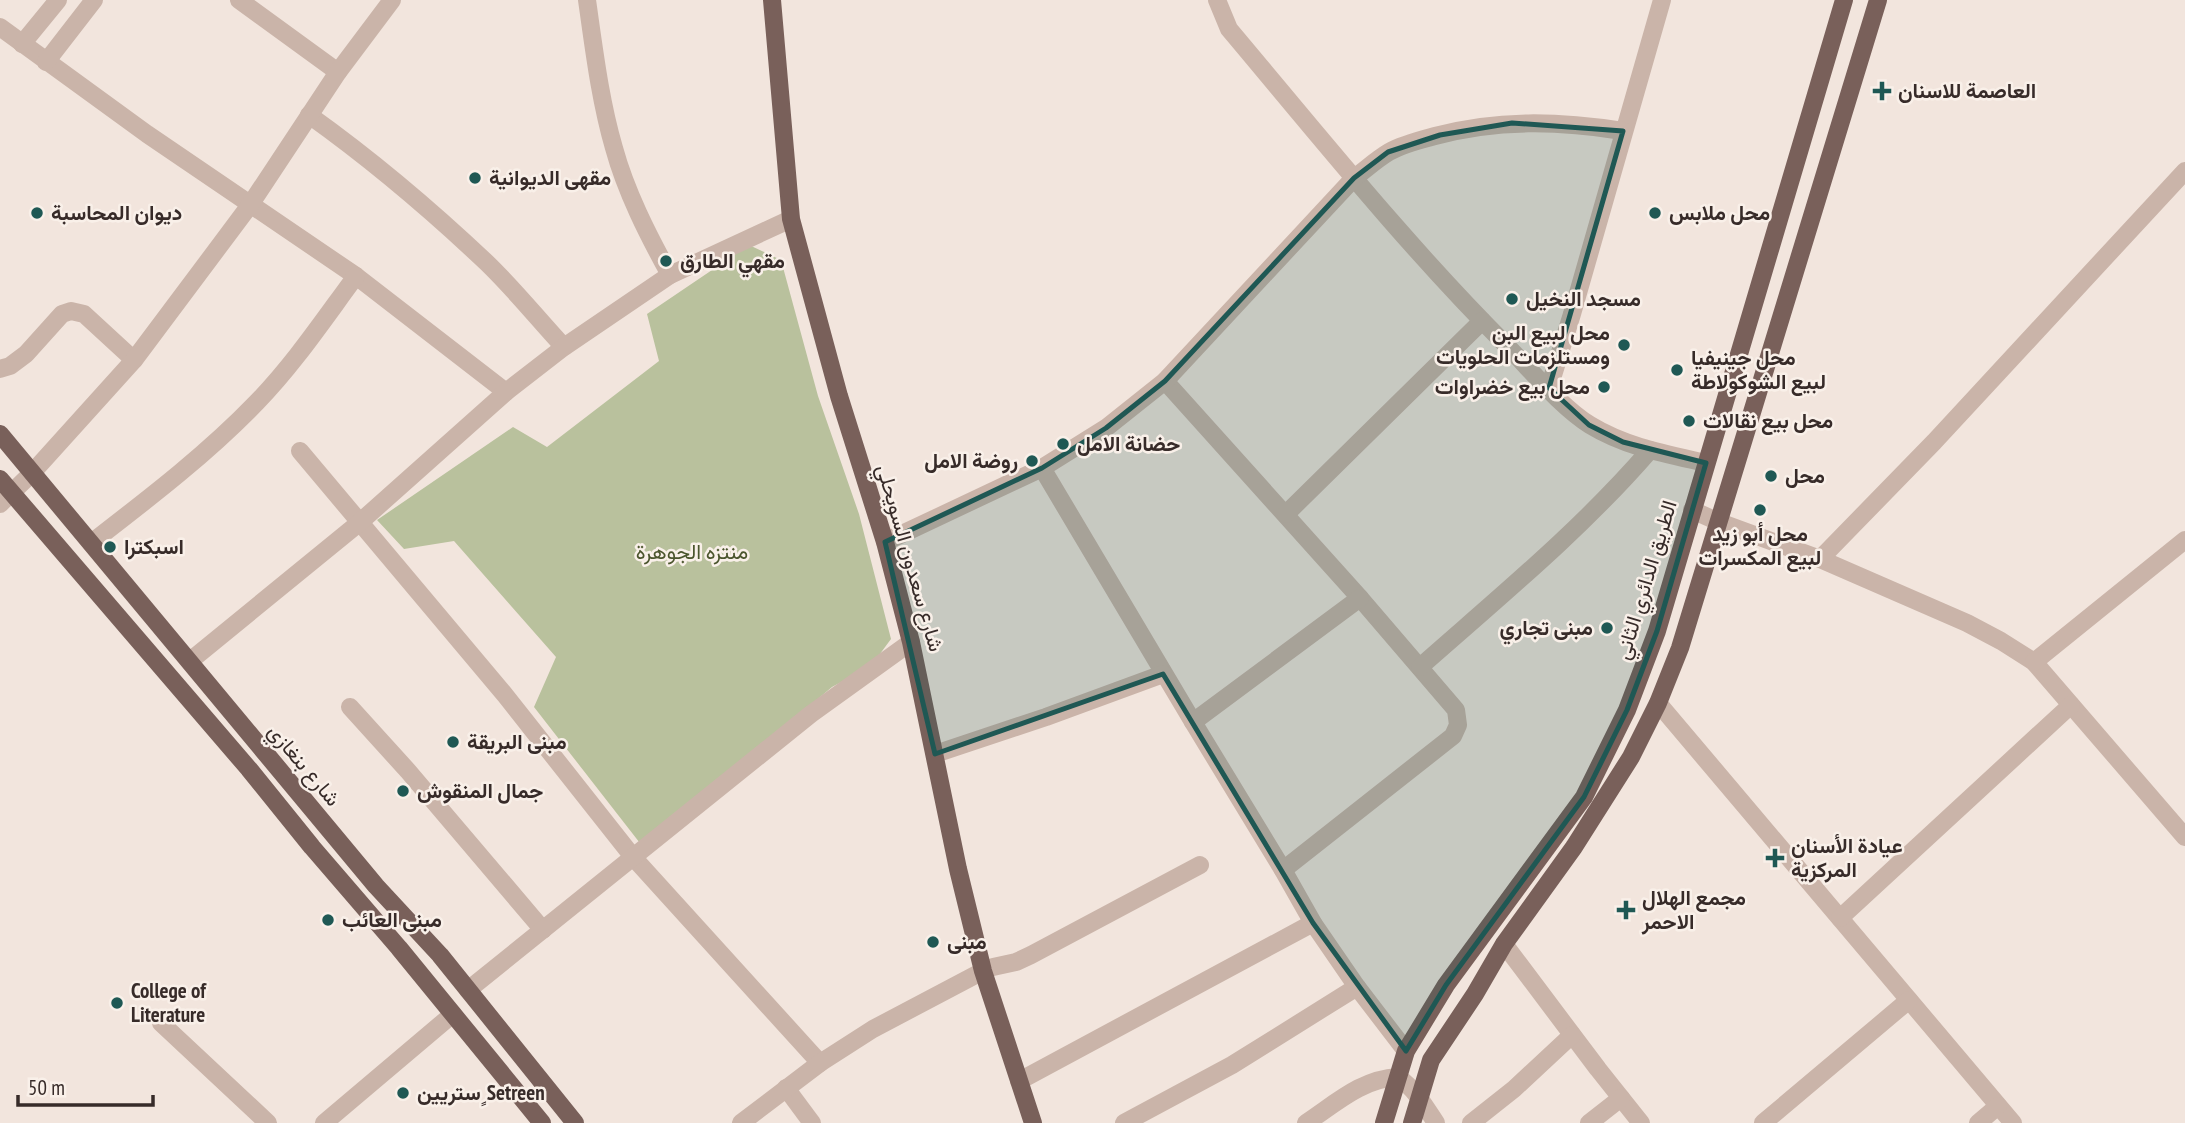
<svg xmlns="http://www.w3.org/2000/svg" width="2185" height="1123" font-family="'PT Sans Narrow',Vazirmatn,sans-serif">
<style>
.green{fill:#b9c19d}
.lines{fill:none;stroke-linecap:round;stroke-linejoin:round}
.minor{stroke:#cab4a9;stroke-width:18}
.major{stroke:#79605a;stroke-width:18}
.marked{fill:#1f5854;fill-opacity:0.2;stroke:#1f5854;stroke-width:5;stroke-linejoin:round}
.poi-dot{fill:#1f5854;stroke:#f9f0e9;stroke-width:2.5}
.labels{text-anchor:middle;stroke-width:5;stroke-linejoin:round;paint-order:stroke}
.poi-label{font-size:21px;font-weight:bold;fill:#372b29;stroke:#f9f0e9;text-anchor:start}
.park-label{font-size:21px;fill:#4b552d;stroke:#f9f0e9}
.street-label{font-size:21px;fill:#372b29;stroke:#f9f0e9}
</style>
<rect width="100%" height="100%" fill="#f2e5dd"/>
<!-- green -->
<polygon class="green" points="749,245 781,260 818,396 859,514 891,639 871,666 832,687 643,847 534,707 556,657 454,541 404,549 377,520 513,427 547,447 659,361 647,314"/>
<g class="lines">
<!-- minor -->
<g class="minor">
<polyline points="239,0 338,72"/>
<path d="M587,0c7,49 13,100 27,148 12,44 34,87 56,127"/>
<path d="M1217,0l12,29c90,107 178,217 277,316 25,25 55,62 84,80 36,22 76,29 116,38"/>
<polyline points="0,27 147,134 356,276 506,392"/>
<polyline points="22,44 58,0"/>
<polyline points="46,62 94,0"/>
<path d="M309,115c63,45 122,95 178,148 27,26 51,56 77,84"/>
<polyline points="0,369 10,366 26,354 62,314 71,311 84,314 134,360"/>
<polyline points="1165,381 1360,598 1456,710 1458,725 1453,736 1283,870"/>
<polyline points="1549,388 1572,314 1662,0"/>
<polyline points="300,451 505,695 633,857 820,1063"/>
<polyline points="1042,468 1193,722 1283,870 1313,923 1357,987 1406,1051"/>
<polyline points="0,504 32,473 134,360 250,205 338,72 392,0"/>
<polyline points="1692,510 1719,522 1820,559 1967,623 2001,641 2034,662 2185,837"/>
<polyline points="1286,514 1482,321"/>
<path d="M885,542l157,-74 64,-40 59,-47 189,-203c11,-8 23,-19 35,-26 14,-8 31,-12 46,-16 63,-17 124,-15 188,-5"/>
<path d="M91,543c57,-44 116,-89 166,-141 37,-38 67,-83 99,-126"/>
<polyline points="1820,559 1934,442 2185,171"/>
<polyline points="190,661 359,523 506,392 564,347 670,275 791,219"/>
<polyline points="2034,662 2185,540"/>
<path d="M1420,667c78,-69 161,-137 230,-217"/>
<polyline points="1658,703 2013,1123"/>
<polyline points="350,707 408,771 543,930"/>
<polyline points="1193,722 1360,598"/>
<polyline points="935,754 1046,717 1163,674"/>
<polyline points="1840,918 2071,705"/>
<polyline points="1504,944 1598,1069 1641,1123"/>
<polyline points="468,990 811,714 911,642"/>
<polyline points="161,1023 268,1123"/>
<polyline points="1019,1081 1313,923"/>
<polyline points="786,1088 812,1123"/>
<polyline points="324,1123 453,1014"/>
<polyline points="741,1123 820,1063 873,1029 983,971 993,967 1016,962 1031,955 1200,865"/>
<polyline points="1124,1123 1232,1065 1357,987"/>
<path d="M1306,1123c29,-19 55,-44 92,-46 17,12 27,29 38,46"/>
<polyline points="1471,1123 1514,1089 1572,1035"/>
<polyline points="1589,1123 1621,1098"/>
<polyline points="1763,1123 1909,1000"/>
<polyline points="1978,1123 1998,1106"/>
</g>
<!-- major -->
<g class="major">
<polyline points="772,0 791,219 839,396 885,542 911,642 958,869 983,971 1033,1123"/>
<polyline points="0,434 376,886 440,955 575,1123"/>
<polyline points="0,479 249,769 312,847 399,948 542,1123"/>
<polyline points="1384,1123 1406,1051 1446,985 1584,797 1627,710 1657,631 1844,0"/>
<polyline points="1412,1123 1431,1060 1475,994 1504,944 1574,847 1631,757 1658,703 1680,648 1878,0"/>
</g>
</g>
<!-- marked area -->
<path class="marked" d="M1512,123l111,8 -74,257 40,37 34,17 83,21 -49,168 -30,79 -43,87 -138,188 -40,66 -93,-128 -150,-249 -228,80 -50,-212 157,-74 64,-40 59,-47 189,-203 34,-26 52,-17z"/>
<!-- markers -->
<g class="poi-dot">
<path d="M1878.5 80.5h7v7h7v7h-7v7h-7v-7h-7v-7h7z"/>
<circle cx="475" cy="178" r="7"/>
<circle cx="37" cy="213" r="7"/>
<circle cx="1655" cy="213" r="7"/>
<circle cx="666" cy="261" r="7"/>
<circle cx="1512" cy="299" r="7"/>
<circle cx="1624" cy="345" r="7"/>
<circle cx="1677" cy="370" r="7"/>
<circle cx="1604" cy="387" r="7"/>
<circle cx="1689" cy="421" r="7"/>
<circle cx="1063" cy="444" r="7"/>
<circle cx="1032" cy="461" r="7"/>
<circle cx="1771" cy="476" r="7"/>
<circle cx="1760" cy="510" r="7"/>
<circle cx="110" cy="547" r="7"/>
<circle cx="1607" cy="628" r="7"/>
<circle cx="453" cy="742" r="7"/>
<circle cx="403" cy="791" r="7"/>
<path d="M1771.5 847.5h7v7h7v7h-7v7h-7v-7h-7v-7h7z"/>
<path d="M1622.5 899.5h7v7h7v7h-7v7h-7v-7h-7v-7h7z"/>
<circle cx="328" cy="920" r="7"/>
<circle cx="933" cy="942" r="7"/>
<circle cx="117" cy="1003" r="7"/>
<circle cx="403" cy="1093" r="7"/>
</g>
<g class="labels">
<!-- poi labels -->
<g class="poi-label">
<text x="1898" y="98">العاصمة للاسنان</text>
<text x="489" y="185">مقهى الديوانية</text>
<text x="51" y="220">ديوان المحاسبة</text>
<text x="1669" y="220">محل ملابس</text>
<text x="680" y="268">مقهي الطارق</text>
<text x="1526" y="306">مسجد النخيل</text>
<text x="1610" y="340" text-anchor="end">محل لبيع البن<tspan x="1610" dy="24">ومستلزمات الحلويات</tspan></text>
<text x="1691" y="365">محل جينيفيا<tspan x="1691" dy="24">لبيع الشوكولاطة</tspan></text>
<text x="1590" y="394" text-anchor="end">محل بيع خضراوات</text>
<text x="1703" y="428">محل بيع نقالات</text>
<text x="1077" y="451">حضانة الامل</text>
<text x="1018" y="468" text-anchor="end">روضة الامل</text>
<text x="1785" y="483">محل</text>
<text x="1760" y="541" text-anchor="middle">محل أبو زيد<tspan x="1760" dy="24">لبيع المكسرات</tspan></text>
<text x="124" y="554">اسبكترا</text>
<text x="1593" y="635" text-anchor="end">مبنى تجاري</text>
<text x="467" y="749">مبنى البريقة</text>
<text x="417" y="798">جمال المنقوش</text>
<text x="1791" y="853">عيادة الأسنان<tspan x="1791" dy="24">المركزية</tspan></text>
<text x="1642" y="905">مجمع الهلال<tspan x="1642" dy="24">الاحمر</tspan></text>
<text x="342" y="927">مبنى العائب</text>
<text x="947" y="949">مبنى</text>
<text x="131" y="998">College of<tspan x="131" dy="24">Literature</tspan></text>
<text x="417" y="1100">ستريين ٍSetreen</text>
</g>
<!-- park labels -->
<g class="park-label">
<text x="692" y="559">منتزه الجوهرة</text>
</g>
<!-- street labels -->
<g class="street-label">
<text transform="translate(910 558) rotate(74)" y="7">شارع سعدون السويحلي</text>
<text transform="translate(1646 580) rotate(-73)" y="7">الطريق الدائري الثاني</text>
<text transform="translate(304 765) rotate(50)" y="7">شارع بنغازي</text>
</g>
</g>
<!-- scale -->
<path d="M18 1095v10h135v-10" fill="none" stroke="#372b29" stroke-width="3.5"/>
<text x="28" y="1095" font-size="21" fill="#372b29" stroke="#f9f0e9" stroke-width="5" paint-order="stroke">50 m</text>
</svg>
